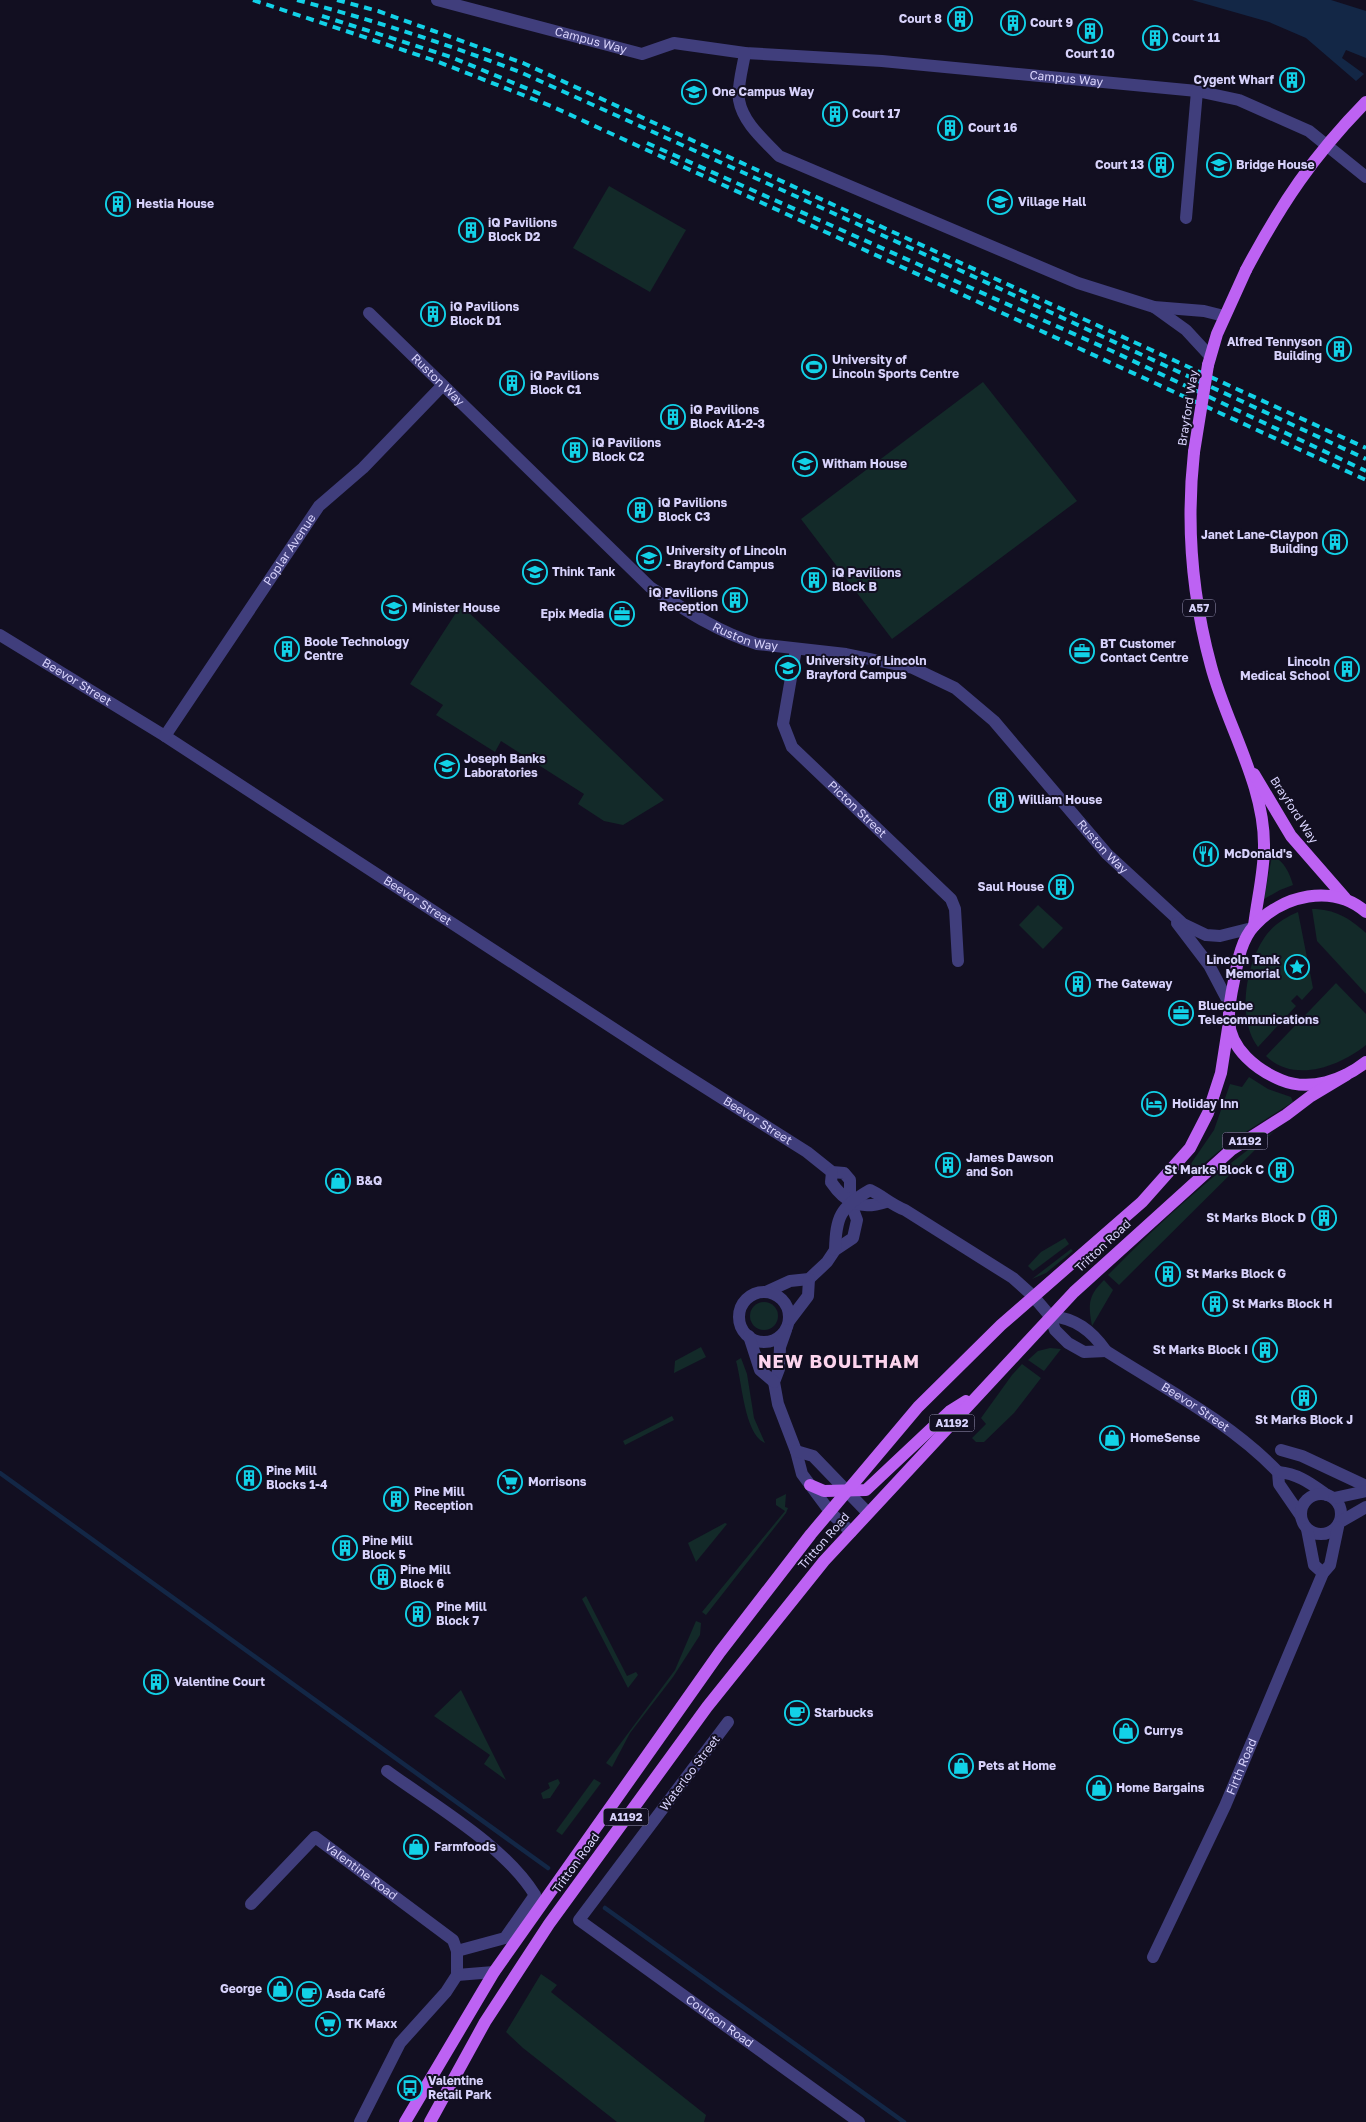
<svg xmlns="http://www.w3.org/2000/svg" width="1366" height="2122" font-family="'Golos Text',sans-serif">
<style>
.green{fill:#132a29}
.water{fill:#132746}
.lines{fill:none;stroke-linecap:round;stroke-linejoin:round}
.stream{stroke:#132746;stroke-width:4.5}
.minor{stroke:#403e7c;stroke-width:12}
.primary{stroke:#bd62f3;stroke-width:12}
.rail{stroke:#12d1e7;stroke-width:4;stroke-dasharray:8 6;stroke-linecap:butt}
.primary-bridge{stroke:#bd62f3;stroke-width:12}
.labels{text-anchor:middle;stroke-width:4;stroke-linejoin:round;paint-order:stroke}
.shield{fill:#120f21;stroke:#9c98ba;stroke-width:1}
.shield-label{font-size:11px;font-weight:bold;fill:#d7d2fb}
.poi-label{font-size:12px;font-weight:bold;fill:#d7d2fb;stroke:#120f21;text-anchor:start}
.street-label{font-size:12px;fill:#d7d2fb;stroke:#120f21}
.district-label{font-size:18px;font-weight:bold;letter-spacing:1px;fill:#fcd4ed;stroke:#120f21}
</style>
<rect width="100%" height="100%" fill="#120f21"/>
<!-- green -->
<g class="green">
<polygon points="609,186 686,230 650,292 573,248"/>
<polygon points="983,382 1077,501 892,639 801,519"/>
<polygon points="461,605 664,800 623,825 604,821 578,804 584,794 501,741 495,752 436,715 443,705 410,684"/>
<path d="M1272,856c12,4 18,18 21,29l-13,5 -16,9z"/>
<polygon points="1038,905 1063,928 1043,949 1019,925"/>
<path d="M1312,909c23,0 37,9 54,24v61l-49,-53z"/>
<path d="M1298,912l15,76 -11,12 -5,-5 -6,6 5,5 -38,41c-22,-28 -12,-86 9,-113 8,-10 19,-17 31,-22z"/>
<path d="M1336,983l30,31v31c-26,21 -72,39 -100,11z"/>
<polygon points="1249,1077 1268,1089 1291,1097 1293,1102 1230,1142 1196,1170 1190,1165 1214,1130 1230,1084 1242,1087"/>
<path d="M1274,1131l-155,154 -11,-10c51,-52 105,-102 166,-144z"/>
<polygon points="1065,1238 1069,1244 1033,1271 1028,1266 1041,1252"/>
<polygon points="1071,1249 1073,1251 1046,1273 1032,1279"/>
<path d="M1104,1280l9,10 -21,36c-4,-22 -4,-30 12,-46z"/>
<circle cx="764" cy="1316" r="14"/>
<polygon points="701,1347 706,1357 674,1373 675,1361"/>
<polygon points="1050,1348 1061,1349 1044,1371 1028,1360 1038,1351"/>
<path d="M741,1358l6,16 7,44 11,25c-21,-9 -23,-62 -29,-82z"/>
<polygon points="1022,1364 1041,1378 1014,1413 984,1442 976,1442 972,1438 986,1424 981,1418 1012,1375"/>
<polygon points="672,1416 674,1420 625,1445 623,1441"/>
<polygon points="786,1494 785,1507 788,1508 786,1513 706,1615 702,1612 785,1511 776,1505 776,1499"/>
<polygon points="725,1523 727,1524 696,1562 688,1543"/>
<polygon points="586,1596 627,1676 636,1672 638,1675 628,1688 582,1599"/>
<polygon points="696,1621 701,1623 700,1635 673,1677 630,1733 612,1767 606,1763 675,1670"/>
<polygon points="461,1690 506,1780 484,1764 490,1755 434,1716"/>
<polygon points="558,1779 560,1783 550,1798 543,1799 541,1793 550,1788 548,1783"/>
<polygon points="594,1779 601,1783 562,1835 556,1831"/>
<polygon points="541,1974 557,1985 551,1992 706,2115 704,2122 617,2122 523,2048 506,2032"/>
</g>
<!-- water -->
<polygon class="water" points="1192,0 1331,0 1366,11 1366,58 1346,50 1342,58 1364,74 1356,81 1306,38 1269,22"/>
<g class="lines">
<!-- stream -->
<g class="stream">
<polyline points="0,1473 548,1868"/>
<polyline points="605,1908 904,2122"/>
</g>
<!-- minor -->
<g class="minor">
<path id="s1" d="M437,0l205,54 32,-11 71,10 137,8 315,30 42,9 70,31 57,46"/>
<path d="M745,53c-2,14 -8,33 -6,47 4,23 25,40 40,56l299,127 76,24 50,4 20,5"/>
<polyline points="1186,218 1197,91"/>
<polyline points="1154,307 1186,330 1210,356"/>
<path id="s2" d="M369,313l281,274c34,22 67,45 107,57l89,10 67,14 42,20 39,33 113,133 76,70 23,11 14,1 32,-8"/>
<path id="s3" d="M0,635l165,101 506,330 136,86 25,20 12,1 6,7v21l7,19 -4,18 -18,12 -8,12 -18,17 -19,2 -24,11"/>
<path id="s4" d="M796,649l-13,75 9,23 159,152 4,10 3,52"/>
<path id="s5" d="M165,736l154,-230 44,-38 79,-82"/>
<polyline points="1177,923 1209,965 1230,1005"/>
<path d="M832,1172l-1,10c15,22 30,28 55,20"/>
<path d="M835,1250c1,-33 5,-43 35,-60 13,6 20,14 35,20l108,68 20,18 17,20 5,14 13,13 16,9 22,-1"/>
<circle cx="764" cy="1317" r="25"/>
<path id="s6" d="M1050,1316c25,2 41,14 56,35 58,37 124,71 172,121l1,12 22,32"/>
<polyline points="789,1321 808,1296 809,1279"/>
<polyline points="786,1330 780,1347 779,1369 774,1382 778,1404 796,1451 802,1474 831,1513 851,1532"/>
<polyline points="749,1336 760,1370 774,1382"/>
<polyline points="1281,1450 1302,1456 1366,1486"/>
<polyline points="796,1451 813,1456 868,1513"/>
<path d="M1278,1472c21,2 32,11 49,23"/>
<circle cx="1321" cy="1514" r="20"/>
<polyline points="1334,1498 1366,1491"/>
<polyline points="1340,1522 1366,1507"/>
<polyline points="1307,1529 1314,1565 1323,1573"/>
<path id="s7" d="M728,1722l-149,198 280,202"/>
<path d="M387,1771c48,35 117,74 148,124l-30,43 -48,13"/>
<path id="s8" d="M251,1904l64,-67 138,103 4,11v24l-11,17 -46,51 -40,79"/>
<path id="s9" d="M1153,1957l72,-151 98,-233 7,-8 8,-38"/>
<polyline points="457,1975 494,1972"/>
</g>
<!-- primary -->
<g class="primary">
<polyline points="1208,365 1217,334 1246,270"/>
<path d="M1194,452c-8,72 -2,144 17,214 15,58 54,119 53,181 0,26 -7,53 -10,79"/>
<polyline points="1254,774 1291,836 1345,898"/>
<path d="M1366,912c-33,-29 -84,-17 -112,14 -12,13 -16,33 -19,50 -3,14 -7,30 -6,45 1,28 28,49 52,59 29,12 62,0 85,-18"/>
<polyline points="810,1485 824,1491 866,1490 950,1411 966,1401"/>
<polyline points="405,2122 494,1972 720,1652 811,1534 918,1407 1001,1325 1142,1202 1190,1148 1208,1113 1221,1073 1229,1022"/>
<polyline points="430,2122 485,2022 549,1924 707,1707 824,1561 1074,1292 1231,1150 1286,1115 1311,1096 1346,1075"/>
</g>
<!-- rail -->
<g class="rail">
<polyline points="253,0 436,61 551,106 1366,480"/>
<path d="M297,0c76,20 150,44 223,72l446,201 400,186"/>
<polyline points="337,0 378,11 523,63 1366,448"/>
<polyline points="322,16 451,57 545,96"/>
<polyline points="647,143 1112,351 1366,471"/>
</g>
<!-- primary-bridge -->
<g class="primary-bridge">
<path d="M1246,270c35,-66 67,-114 120,-168"/>
<polyline points="1194,452 1208,365"/>
</g>
</g>
<!-- icons -->
<defs>
<symbol id="building-ring" viewBox="-11 -11 22 22"><circle r="9.5" fill="#120f21" stroke="#12d1e7" stroke-width="1.5"/><path d="M-4-6H4V6H1V3H-1V6H-4ZM-2.5-4.3h1.7v1.8h-1.7ZM.8-4.3h1.7v1.8H.8ZM-2.5-1h1.7V.8h-1.7ZM.8-1h1.7V.8H.8Z" fill="#12d1e7"/></symbol>
<symbol id="university-ring" viewBox="-11 -11 22 22"><circle r="9.5" fill="#120f21" stroke="#12d1e7" stroke-width="1.5"/><path d="M0-5L7-2L0 1L-7-2ZM-4 1L0 2.5L4 1V4Q0 6-4 4Z" fill="#12d1e7"/></symbol>
<symbol id="stadium-ring" viewBox="-11 -11 22 22"><circle r="9.5" fill="#120f21" stroke="#12d1e7" stroke-width="1.5"/><path d="M0-5a6.5 5 0 1 0 0 10a6.5 5 0 1 0 0-10ZM-3.5-1.8h7v3.6h-7Z" fill="#12d1e7"/></symbol>
<symbol id="office-ring" viewBox="-11 -11 22 22"><circle r="9.5" fill="#120f21" stroke="#12d1e7" stroke-width="1.5"/><path d="M-6-3h4V-5.5h4V-3h4V5H-6ZM-1-4.5V-3h2v-1.5ZM-6 0V1H6V0Z" fill="#12d1e7"/></symbol>
<symbol id="restaurant-ring" viewBox="-11 -11 22 22"><circle r="9.5" fill="#120f21" stroke="#12d1e7" stroke-width="1.5"/><path d="M-5-6h1v4h1v-4h1v4h1v-4h1v5L-1.5 .5V6h-2V.5L-5-1ZM5-6V6H3V1.5H1.5Q1.5-4 5-6Z" fill="#12d1e7"/></symbol>
<symbol id="sight-ring" viewBox="-11 -11 22 22"><circle r="9.5" fill="#120f21" stroke="#12d1e7" stroke-width="1.5"/><path d="M0-6L1.8-2.2L6-1.7L2.9 1.2L3.7 5.4L0 3.3L-3.7 5.4L-2.9 1.2L-6-1.7L-1.8-2.2Z" fill="#12d1e7"/></symbol>
<symbol id="hotel-ring" viewBox="-11 -11 22 22"><circle r="9.5" fill="#120f21" stroke="#12d1e7" stroke-width="1.5"/><path d="M-6-4.5h1.5V1H6V5H4.5V3h-9V5H-6ZM-4 0a1.8 1.8 0 1 1 3.6 0ZM.5 0V-2.5h3Q6-2.5 6 0Z" fill="#12d1e7"/></symbol>
<symbol id="shop-ring" viewBox="-11 -11 22 22"><circle r="9.5" fill="#120f21" stroke="#12d1e7" stroke-width="1.5"/><path d="M-5-2.5h2.3a2.7 3.5 0 0 1 5.4 0H5L5.5 6h-11ZM-1.5-2.5h3a1.5 2.3 0 0 0-3 0Z" fill="#12d1e7"/></symbol>
<symbol id="supermarket-ring" viewBox="-11 -11 22 22"><circle r="9.5" fill="#120f21" stroke="#12d1e7" stroke-width="1.5"/><path d="M-6-5.5h2.5l.6 2H6L4.5 2H-2.5L-4.4-4H-6ZM-1.5 3.2a1.3 1.3 0 1 0 .1 0ZM3 3.2a1.3 1.3 0 1 0 .1 0Z" fill="#12d1e7"/></symbol>
<symbol id="cafe-ring" viewBox="-11 -11 22 22"><circle r="9.5" fill="#120f21" stroke="#12d1e7" stroke-width="1.5"/><path d="M-5.5-4.5H6V0H3Q3 3.5 0 3.5H-2.5Q-5.5 3.5-5.5 0ZM3-3.2v2h1.7v-2ZM-6 4.5H4V6H-6Z" fill="#12d1e7"/></symbol>
<symbol id="bus-ring" viewBox="-11 -11 22 22"><circle r="9.5" fill="#120f21" stroke="#12d1e7" stroke-width="1.5"/><path d="M-5-6H5V4H4V6H2V4H-2V6H-4V4H-5ZM-3.5-4V0h7V-4ZM-3.5 1.2v1.5H-2V1.2ZM2 1.2v1.5H3.5V1.2Z" fill="#12d1e7"/></symbol>
</defs>
<g fill-rule="evenodd">
<use href="#building-ring" x="946" y="5" width="28" height="28"/>
<use href="#building-ring" x="999" y="9" width="28" height="28"/>
<use href="#building-ring" x="1076" y="17" width="28" height="28"/>
<use href="#building-ring" x="1141" y="24" width="28" height="28"/>
<use href="#building-ring" x="1278" y="66" width="28" height="28"/>
<use href="#university-ring" x="680" y="78" width="28" height="28"/>
<use href="#building-ring" x="821" y="100" width="28" height="28"/>
<use href="#building-ring" x="936" y="114" width="28" height="28"/>
<use href="#building-ring" x="1147" y="151" width="28" height="28"/>
<use href="#university-ring" x="1205" y="151" width="28" height="28"/>
<use href="#university-ring" x="986" y="188" width="28" height="28"/>
<use href="#building-ring" x="104" y="190" width="28" height="28"/>
<use href="#building-ring" x="457" y="216" width="28" height="28"/>
<use href="#building-ring" x="419" y="300" width="28" height="28"/>
<use href="#building-ring" x="1325" y="335" width="28" height="28"/>
<use href="#stadium-ring" x="800" y="353" width="28" height="28"/>
<use href="#building-ring" x="498" y="369" width="28" height="28"/>
<use href="#building-ring" x="659" y="403" width="28" height="28"/>
<use href="#building-ring" x="561" y="436" width="28" height="28"/>
<use href="#university-ring" x="791" y="450" width="28" height="28"/>
<use href="#building-ring" x="626" y="496" width="28" height="28"/>
<use href="#building-ring" x="1321" y="528" width="28" height="28"/>
<use href="#university-ring" x="635" y="544" width="28" height="28"/>
<use href="#university-ring" x="521" y="558" width="28" height="28"/>
<use href="#building-ring" x="800" y="566" width="28" height="28"/>
<use href="#building-ring" x="721" y="586" width="28" height="28"/>
<use href="#university-ring" x="380" y="594" width="28" height="28"/>
<use href="#office-ring" x="608" y="600" width="28" height="28"/>
<use href="#building-ring" x="273" y="635" width="28" height="28"/>
<use href="#office-ring" x="1068" y="637" width="28" height="28"/>
<use href="#university-ring" x="774" y="654" width="28" height="28"/>
<use href="#building-ring" x="1333" y="655" width="28" height="28"/>
<use href="#university-ring" x="433" y="752" width="28" height="28"/>
<use href="#building-ring" x="987" y="786" width="28" height="28"/>
<use href="#restaurant-ring" x="1192" y="840" width="28" height="28"/>
<use href="#building-ring" x="1047" y="873" width="28" height="28"/>
<use href="#sight-ring" x="1283" y="953" width="28" height="28"/>
<use href="#building-ring" x="1064" y="970" width="28" height="28"/>
<use href="#office-ring" x="1167" y="999" width="28" height="28"/>
<use href="#hotel-ring" x="1140" y="1090" width="28" height="28"/>
<use href="#building-ring" x="934" y="1151" width="28" height="28"/>
<use href="#building-ring" x="1267" y="1156" width="28" height="28"/>
<use href="#shop-ring" x="324" y="1167" width="28" height="28"/>
<use href="#building-ring" x="1310" y="1204" width="28" height="28"/>
<use href="#building-ring" x="1154" y="1260" width="28" height="28"/>
<use href="#building-ring" x="1201" y="1290" width="28" height="28"/>
<use href="#building-ring" x="1251" y="1336" width="28" height="28"/>
<use href="#building-ring" x="1290" y="1384" width="28" height="28"/>
<use href="#shop-ring" x="1098" y="1424" width="28" height="28"/>
<use href="#building-ring" x="235" y="1464" width="28" height="28"/>
<use href="#supermarket-ring" x="496" y="1468" width="28" height="28"/>
<use href="#building-ring" x="382" y="1485" width="28" height="28"/>
<use href="#building-ring" x="331" y="1534" width="28" height="28"/>
<use href="#building-ring" x="369" y="1563" width="28" height="28"/>
<use href="#building-ring" x="404" y="1600" width="28" height="28"/>
<use href="#building-ring" x="142" y="1668" width="28" height="28"/>
<use href="#cafe-ring" x="783" y="1699" width="28" height="28"/>
<use href="#shop-ring" x="1112" y="1717" width="28" height="28"/>
<use href="#shop-ring" x="947" y="1752" width="28" height="28"/>
<use href="#shop-ring" x="1085" y="1774" width="28" height="28"/>
<use href="#shop-ring" x="402" y="1833" width="28" height="28"/>
<use href="#shop-ring" x="266" y="1975" width="28" height="28"/>
<use href="#cafe-ring" x="295" y="1980" width="28" height="28"/>
<use href="#supermarket-ring" x="314" y="2010" width="28" height="28"/>
<use href="#bus-ring" x="396" y="2074" width="28" height="28"/>
</g>
<g class="labels">
<!-- shield labels -->
<g class="shield">
<rect x="1183" y="599.5" width="32" height="17" rx="4"/>
<rect x="1222.5" y="1132.5" width="45" height="17" rx="4"/>
<rect x="929.5" y="1414.5" width="45" height="17" rx="4"/>
<rect x="603.5" y="1808.5" width="45" height="17" rx="4"/>
</g>
<g class="shield-label">
<text x="1199" y="612">A57</text>
<text x="1245" y="1145">A1192</text>
<text x="952" y="1427">A1192</text>
<text x="626" y="1821">A1192</text>
</g>
<!-- poi labels -->
<g class="poi-label">
<text x="942" y="23" text-anchor="end">Court 8</text>
<text x="1030" y="27">Court 9</text>
<text x="1172" y="42">Court 11</text>
<text x="1090" y="58" text-anchor="middle">Court 10</text>
<text x="1274" y="84" text-anchor="end">Cygent Wharf</text>
<text x="712" y="96">One Campus Way</text>
<text x="852" y="118">Court 17</text>
<text x="968" y="132">Court 16</text>
<text x="1144" y="169" text-anchor="end">Court 13</text>
<text x="1236" y="169">Bridge House</text>
<text x="1018" y="206">Village Hall</text>
<text x="136" y="208">Hestia House</text>
<text x="488" y="227">iQ Pavilions<tspan x="488" dy="14">Block D2</tspan></text>
<text x="450" y="311">iQ Pavilions<tspan x="450" dy="14">Block D1</tspan></text>
<text x="1322" y="346" text-anchor="end">Alfred Tennyson<tspan x="1322" dy="14">Building</tspan></text>
<text x="832" y="364">University of<tspan x="832" dy="14">Lincoln Sports Centre</tspan></text>
<text x="530" y="380">iQ Pavilions<tspan x="530" dy="14">Block C1</tspan></text>
<text x="690" y="414">iQ Pavilions<tspan x="690" dy="14">Block A1-2-3</tspan></text>
<text x="592" y="447">iQ Pavilions<tspan x="592" dy="14">Block C2</tspan></text>
<text x="822" y="468">Witham House</text>
<text x="658" y="507">iQ Pavilions<tspan x="658" dy="14">Block C3</tspan></text>
<text x="1318" y="539" text-anchor="end">Janet Lane-Claypon<tspan x="1318" dy="14">Building</tspan></text>
<text x="666" y="555">University of Lincoln<tspan x="666" dy="14">- Brayford Campus</tspan></text>
<text x="552" y="576">Think Tank</text>
<text x="832" y="577">iQ Pavilions<tspan x="832" dy="14">Block B</tspan></text>
<text x="718" y="597" text-anchor="end">iQ Pavilions<tspan x="718" dy="14">Reception</tspan></text>
<text x="412" y="612">Minister House</text>
<text x="604" y="618" text-anchor="end">Epix Media</text>
<text x="304" y="646">Boole Technology<tspan x="304" dy="14">Centre</tspan></text>
<text x="1100" y="648">BT Customer<tspan x="1100" dy="14">Contact Centre</tspan></text>
<text x="806" y="665">University of Lincoln<tspan x="806" dy="14">Brayford Campus</tspan></text>
<text x="1330" y="666" text-anchor="end">Lincoln<tspan x="1330" dy="14">Medical School</tspan></text>
<text x="464" y="763">Joseph Banks<tspan x="464" dy="14">Laboratories</tspan></text>
<text x="1018" y="804">William House</text>
<text x="1224" y="858">McDonald's</text>
<text x="1044" y="891" text-anchor="end">Saul House</text>
<text x="1280" y="964" text-anchor="end">Lincoln Tank<tspan x="1280" dy="14">Memorial</tspan></text>
<text x="1096" y="988">The Gateway</text>
<text x="1198" y="1010">Bluecube<tspan x="1198" dy="14">Telecommunications</tspan></text>
<text x="1172" y="1108">Holiday Inn</text>
<text x="966" y="1162">James Dawson<tspan x="966" dy="14">and Son</tspan></text>
<text x="1264" y="1174" text-anchor="end">St Marks Block C</text>
<text x="356" y="1185">B&amp;Q</text>
<text x="1306" y="1222" text-anchor="end">St Marks Block D</text>
<text x="1186" y="1278">St Marks Block G</text>
<text x="1232" y="1308">St Marks Block H</text>
<text x="1248" y="1354" text-anchor="end">St Marks Block I</text>
<text x="1304" y="1424" text-anchor="middle">St Marks Block J</text>
<text x="1130" y="1442">HomeSense</text>
<text x="266" y="1475">Pine Mill<tspan x="266" dy="14">Blocks 1-4</tspan></text>
<text x="528" y="1486">Morrisons</text>
<text x="414" y="1496">Pine Mill<tspan x="414" dy="14">Reception</tspan></text>
<text x="362" y="1545">Pine Mill<tspan x="362" dy="14">Block 5</tspan></text>
<text x="400" y="1574">Pine Mill<tspan x="400" dy="14">Block 6</tspan></text>
<text x="436" y="1611">Pine Mill<tspan x="436" dy="14">Block 7</tspan></text>
<text x="174" y="1686">Valentine Court</text>
<text x="814" y="1717">Starbucks</text>
<text x="1144" y="1735">Currys</text>
<text x="978" y="1770">Pets at Home</text>
<text x="1116" y="1792">Home Bargains</text>
<text x="434" y="1851">Farmfoods</text>
<text x="262" y="1993" text-anchor="end">George</text>
<text x="326" y="1998">Asda Café</text>
<text x="346" y="2028">TK Maxx</text>
<text x="428" y="2085">Valentine<tspan x="428" dy="14">Retail Park</tspan></text>
</g>
<!-- street labels -->
<g class="street-label">
<text dy="4" stroke="none"><textPath href="#s1" startOffset="159">Campus Way</textPath></text>
<text dy="4" stroke="none"><textPath href="#s1" startOffset="640">Campus Way</textPath></text>
<text dy="4" stroke="none"><textPath href="#s2" startOffset="96">Ruston Way</textPath></text>
<text transform="translate(1188 408) rotate(-81)" y="4">Brayford Way</text>
<text dy="4" stroke="none"><textPath href="#s5" startOffset="224">Poplar Avenue</textPath></text>
<text dy="4" stroke="none"><textPath href="#s2" startOffset="501">Ruston Way</textPath></text>
<text dy="4" stroke="none"><textPath href="#s3" startOffset="90">Beevor Street</textPath></text>
<text dy="4" stroke="none"><textPath href="#s4" startOffset="191">Picton Street</textPath></text>
<text transform="translate(1294 810) rotate(57)" y="4">Brayford Way</text>
<text dy="4" stroke="none"><textPath href="#s2" startOffset="936">Ruston Way</textPath></text>
<text dy="4" stroke="none"><textPath href="#s3" startOffset="495">Beevor Street</textPath></text>
<text dy="4" stroke="none"><textPath href="#s3" startOffset="900">Beevor Street</textPath></text>
<text transform="translate(1103 1246) rotate(-43)" y="4">Tritton Road</text>
<text dy="4" stroke="none"><textPath href="#s6" startOffset="174">Beevor Street</textPath></text>
<text transform="translate(824 1541) rotate(-49)" y="4">Tritton Road</text>
<text dy="4" stroke="none"><textPath href="#s9" startOffset="210">Firth Road</textPath></text>
<text transform="translate(690 1773) rotate(-53)" y="4">Waterloo Street</text>
<text transform="translate(576 1863) rotate(-54)" y="4">Tritton Road</text>
<text dy="4" stroke="none"><textPath href="#s8" startOffset="150">Valentine Road</textPath></text>
<text dy="4" stroke="none"><textPath href="#s7" startOffset="421">Coulson Road</textPath></text>
</g>
<!-- district labels -->
<g class="district-label">
<text x="839" y="1368">NEW BOULTHAM</text>
</g>
</g>
</svg>
